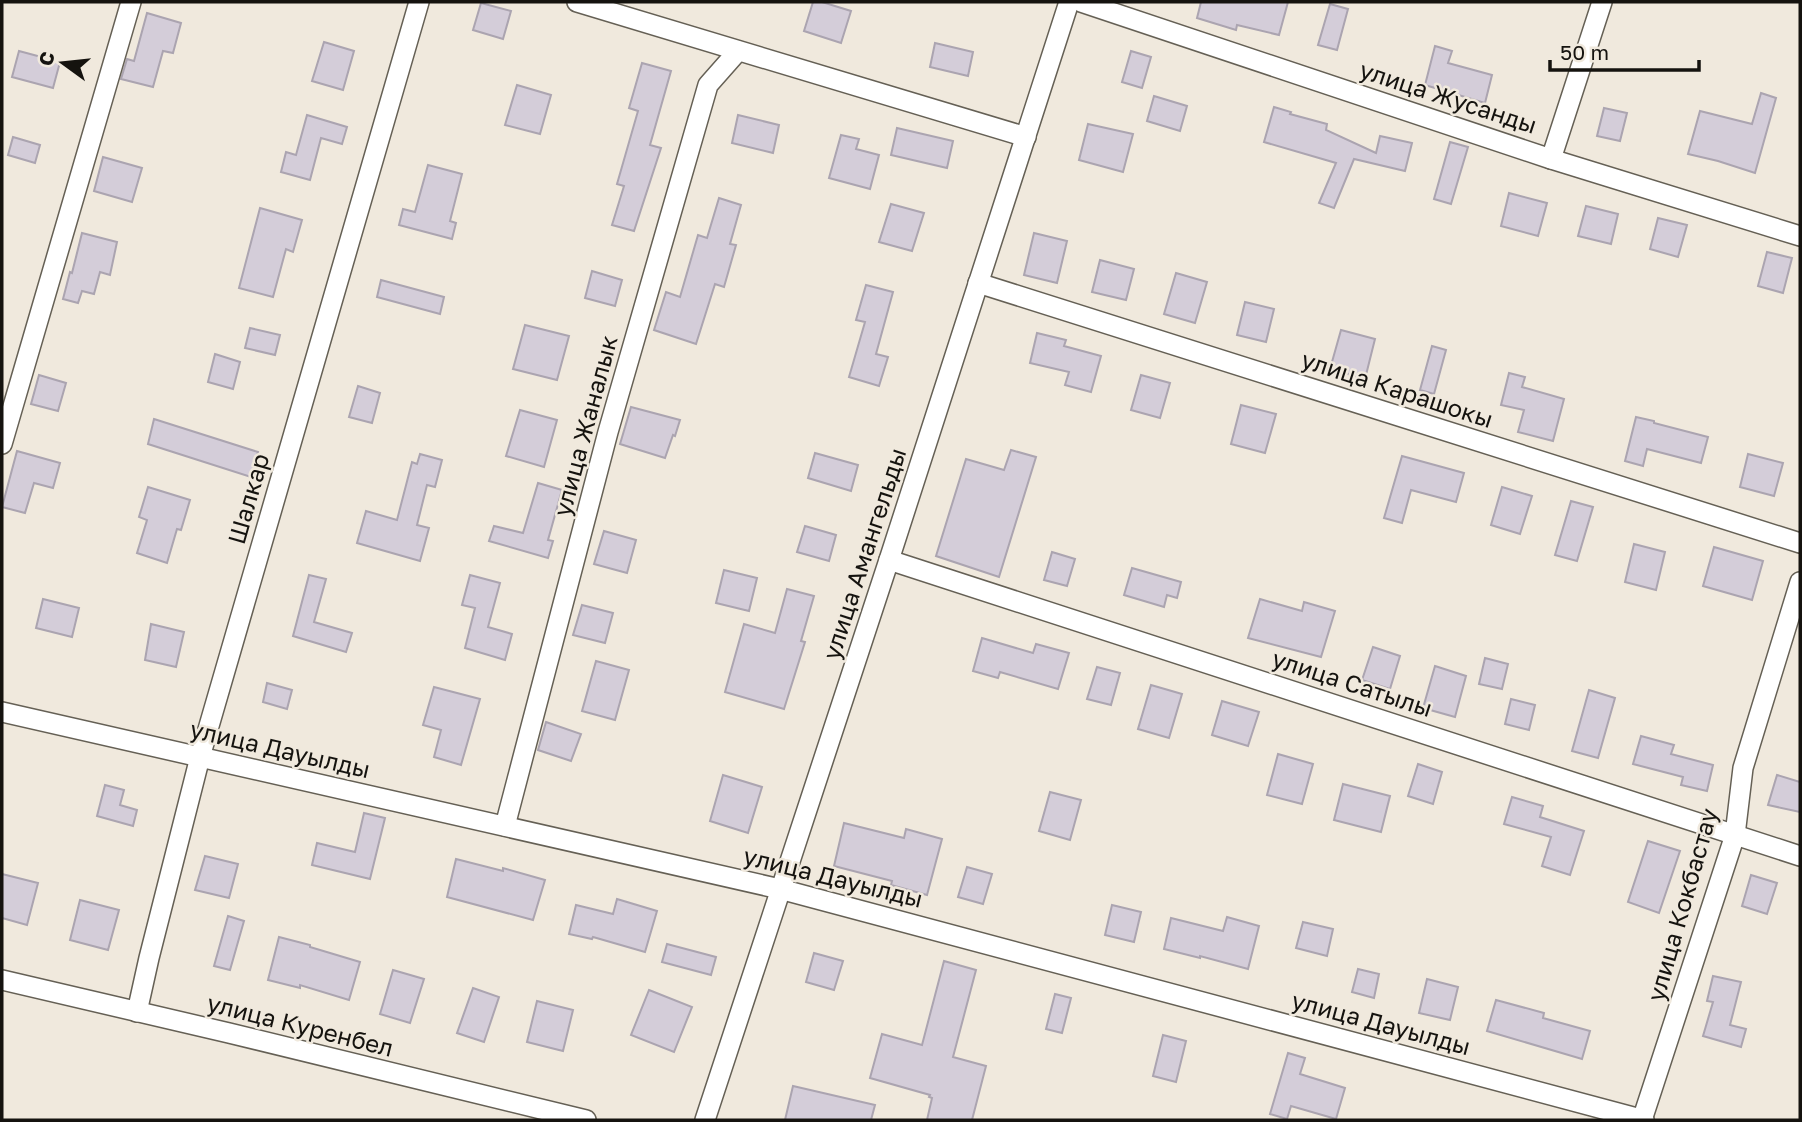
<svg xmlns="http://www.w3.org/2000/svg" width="1802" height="1122" font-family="'Golos Text',sans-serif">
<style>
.building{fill:#d4cdd9;stroke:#aba4b0;stroke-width:2}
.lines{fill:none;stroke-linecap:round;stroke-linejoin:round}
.street-casing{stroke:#656055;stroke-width:22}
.street{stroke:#fff;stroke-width:19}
.labels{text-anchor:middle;stroke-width:5;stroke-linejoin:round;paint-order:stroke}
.street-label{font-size:24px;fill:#15130f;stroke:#f0e9dd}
</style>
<rect width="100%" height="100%" fill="#f0e9dd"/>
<!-- building -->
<g class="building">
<polygon points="813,2 822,2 851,11 841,43 804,31"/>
<polygon points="1201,2 1288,2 1279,35 1237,25 1236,30 1197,18"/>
<polygon points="481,3 511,11 503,39 473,30"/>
<polygon points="1330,4 1348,9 1337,50 1318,45"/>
<polygon points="147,13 181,23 173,53 163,51 153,87 121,79 127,59 134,61"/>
<polygon points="324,42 354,51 343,90 312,81"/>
<polygon points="935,43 973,52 968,76 930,67"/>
<polygon points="1435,46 1452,51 1448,63 1492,75 1485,103 1425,85"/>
<polygon points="19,51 60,62 53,88 12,77"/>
<polygon points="1131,51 1151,57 1142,88 1122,82"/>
<polygon points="642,63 671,71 650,145 661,148 634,231 612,225 624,186 617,184 638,111 629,108"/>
<polygon points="517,85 551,95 540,134 505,125"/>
<polygon points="1761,93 1776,98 1755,173 1718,161 1688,154 1700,111 1752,124"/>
<polygon points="1154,96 1187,106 1180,131 1147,121"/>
<polygon points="1274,107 1291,112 1290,114 1327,124 1326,130 1376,153 1380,136 1412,143 1405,171 1354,159 1334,208 1319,203 1336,163 1264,142"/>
<polygon points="1604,108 1627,113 1620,141 1597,136"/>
<polygon points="307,115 347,127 342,144 321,138 310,180 281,172 286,152 296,155"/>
<polygon points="738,115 779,125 773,153 732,143"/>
<polygon points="1088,124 1133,134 1123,172 1079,160"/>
<polygon points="897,128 953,141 947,168 891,155"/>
<polygon points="841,135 859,139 856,149 879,155 870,189 829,178"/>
<polygon points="13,137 40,145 35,163 8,155"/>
<polygon points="1450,142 1468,147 1451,204 1434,199"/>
<polygon points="103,157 142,168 132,202 94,191"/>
<polygon points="428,165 462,174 450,221 456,223 452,239 399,225 403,209 415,212"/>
<polygon points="1509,193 1547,203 1538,236 1501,226"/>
<polygon points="719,198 741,205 730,244 736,245 724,287 715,284 696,344 654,330 666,292 680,297 698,235 707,238"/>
<polygon points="891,204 924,213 912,251 879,242"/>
<polygon points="1586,206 1618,214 1611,244 1578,236"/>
<polygon points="260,208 302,220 293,252 286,249 273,297 239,288"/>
<polygon points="1658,218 1687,225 1678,257 1650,249"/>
<polygon points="82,233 117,242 110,275 100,272 94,294 82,291 78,303 63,299 70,272 72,273"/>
<polygon points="1034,233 1067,241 1057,283 1024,275"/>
<polygon points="1767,252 1792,258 1783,293 1758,286"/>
<polygon points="1100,260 1134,269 1126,300 1092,292"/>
<polygon points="592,271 622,280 615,306 585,298"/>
<polygon points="1176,273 1207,282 1195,323 1164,314"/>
<polygon points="381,280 444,297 440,314 377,297"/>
<polygon points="866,285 893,292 876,354 888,357 879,386 849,377 865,322 856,320"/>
<polygon points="1245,302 1274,309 1266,342 1237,335"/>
<polygon points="525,325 569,336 557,380 513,369"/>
<polygon points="250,328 280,335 275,355 245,348"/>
<polygon points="1341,330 1375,339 1365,379 1330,369"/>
<polygon points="1037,333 1066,340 1064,346 1101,356 1091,392 1065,385 1069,372 1030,363"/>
<polygon points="1432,346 1446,350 1434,394 1420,390"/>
<polygon points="215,354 240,362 233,389 208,382"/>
<polygon points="1509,373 1525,377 1522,387 1564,399 1553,441 1518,432 1524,410 1501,405"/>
<polygon points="39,375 66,383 58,411 31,404"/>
<polygon points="1141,375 1170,383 1160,418 1131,410"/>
<polygon points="358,386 380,393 372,423 349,417"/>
<polygon points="1241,405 1276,414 1265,453 1231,444"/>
<polygon points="631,407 680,420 675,436 673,435 665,458 620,444"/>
<polygon points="520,410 557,420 544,467 506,456"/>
<polygon points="1636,417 1654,421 1654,423 1708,437 1701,463 1647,449 1643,466 1625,461"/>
<polygon points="154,419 258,452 251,477 148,444"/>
<polygon points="1011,450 1036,457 999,577 936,556 966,459 1004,470"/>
<polygon points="17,451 60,463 53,488 34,483 25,513 2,507"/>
<polygon points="815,453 858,465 851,491 808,478"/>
<polygon points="420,454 442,460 435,487 427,485 417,525 429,528 420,561 357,543 366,511 397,520 412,462 417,464"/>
<polygon points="1748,454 1783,463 1774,496 1740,487"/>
<polygon points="1402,456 1464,473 1456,502 1411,490 1402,523 1384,518"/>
<polygon points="538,483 562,490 548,540 553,541 548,558 489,541 494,526 523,533"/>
<polygon points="148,487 190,500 181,530 177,529 167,563 137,553 147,520 139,517"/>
<polygon points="1502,487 1532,496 1520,534 1491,525"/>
<polygon points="1571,501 1593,507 1577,561 1555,555"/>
<polygon points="805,526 836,535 829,561 797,552"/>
<polygon points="604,531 636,540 627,573 594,564"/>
<polygon points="1634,544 1665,552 1656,590 1625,582"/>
<polygon points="1714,547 1763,561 1752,600 1703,586"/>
<polygon points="1052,552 1075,559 1067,586 1044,580"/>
<polygon points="1132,568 1181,582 1177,598 1167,595 1164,607 1124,595"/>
<polygon points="724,570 757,578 749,611 716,603"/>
<polygon points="309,575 326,579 314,622 352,633 346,652 293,636"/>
<polygon points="470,575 500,583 488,627 512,634 505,660 465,648 475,608 462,605"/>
<polygon points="787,589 814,596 801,641 805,642 784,709 725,692 744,624 775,633"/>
<polygon points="43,599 79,608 72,637 36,628"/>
<polygon points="1260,599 1302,611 1304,602 1335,611 1321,657 1248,638"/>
<polygon points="582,605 613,613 605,643 573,635"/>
<polygon points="151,624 184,632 176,667 145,660"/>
<polygon points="982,638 1033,653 1036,644 1069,653 1058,689 1000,672 998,678 973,671"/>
<polygon points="1373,647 1400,656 1390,689 1362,680"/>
<polygon points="1485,658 1508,664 1502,689 1479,684"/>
<polygon points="596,661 629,670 615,720 582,711"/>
<polygon points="1435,666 1466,676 1455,717 1423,708"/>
<polygon points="1097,667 1120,673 1111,705 1087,699"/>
<polygon points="267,683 292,690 287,709 263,702"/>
<polygon points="1151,685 1182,694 1169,738 1138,729"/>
<polygon points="434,687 480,699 461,765 434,757 441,730 423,725"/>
<polygon points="1589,690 1615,698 1598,758 1572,751"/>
<polygon points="1511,699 1535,705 1529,730 1505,724"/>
<polygon points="1222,701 1259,712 1248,746 1212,735"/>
<polygon points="546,722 581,734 571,761 538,750"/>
<polygon points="1641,736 1674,745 1671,754 1713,765 1707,791 1681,785 1683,777 1633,764"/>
<polygon points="1278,754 1313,764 1302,804 1267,795"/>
<polygon points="1418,764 1442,772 1433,804 1408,796"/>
<polygon points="723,775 762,787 748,833 710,821"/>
<polygon points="1777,775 1800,782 1800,812 1768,805"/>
<polygon points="1343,784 1390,796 1381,832 1334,820"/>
<polygon points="105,785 124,790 120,805 137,810 133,826 97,816"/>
<polygon points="1050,792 1081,800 1070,840 1039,831"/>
<polygon points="1512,797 1543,806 1540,817 1584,831 1570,875 1542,866 1551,837 1504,824"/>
<polygon points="364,813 385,818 370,879 312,865 317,843 355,852"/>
<polygon points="844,823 904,838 906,829 942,839 927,895 891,885 892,881 834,866"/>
<polygon points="1648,841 1680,851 1659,913 1628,902"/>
<polygon points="205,856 238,864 229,898 195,890"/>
<polygon points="456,859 503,871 503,868 545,880 533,920 447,897"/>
<polygon points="967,867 992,874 983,904 958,897"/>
<polygon points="2,874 38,883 27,925 2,918"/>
<polygon points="1751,875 1777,883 1767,914 1742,906"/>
<polygon points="617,899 657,911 645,952 593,937 592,939 569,934 576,905 613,914"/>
<polygon points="80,900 119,910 108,950 70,940"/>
<polygon points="1112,905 1141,912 1134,942 1105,935"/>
<polygon points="228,916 244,921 230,970 214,966"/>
<polygon points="1227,917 1259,926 1248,969 1200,956 1200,958 1164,949 1171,918 1223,931"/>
<polygon points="1303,922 1333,929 1327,956 1296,948"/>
<polygon points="279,937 310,945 310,947 360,962 349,1000 300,985 300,988 268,980"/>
<polygon points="667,944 716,957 711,975 662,962"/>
<polygon points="814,953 843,961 834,990 806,982"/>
<polygon points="944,961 976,970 953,1057 986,1066 972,1120 927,1120 932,1098 929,1097 930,1095 870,1078 882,1034 922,1045"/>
<polygon points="1358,969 1379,974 1374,998 1352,992"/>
<polygon points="393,970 424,979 410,1023 380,1014"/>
<polygon points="1713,976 1741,982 1730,1025 1746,1029 1741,1047 1703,1036 1713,1002 1707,1001"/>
<polygon points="1427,979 1458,987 1450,1020 1419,1013"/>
<polygon points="473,988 499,997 484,1042 457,1033"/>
<polygon points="649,990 692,1007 674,1052 631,1035"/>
<polygon points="1055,994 1071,998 1062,1033 1046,1029"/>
<polygon points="1496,1000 1544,1013 1543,1018 1590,1031 1582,1059 1487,1031"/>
<polygon points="537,1001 573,1010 563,1051 527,1042"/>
<polygon points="1163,1035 1186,1041 1176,1082 1153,1076"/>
<polygon points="1288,1053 1305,1058 1300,1074 1345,1088 1336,1119 1291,1106 1287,1119 1270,1114"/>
<polygon points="793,1086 875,1105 871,1120 785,1120"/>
</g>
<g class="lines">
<defs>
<g id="street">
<polyline points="577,2 1026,137"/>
<polyline points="1081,2 1551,159 1800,236"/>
<polyline points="1551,159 1602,2"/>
<polyline points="978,283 1800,543"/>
<polyline points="2,444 131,2"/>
<polyline points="889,560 1800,856"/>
<polyline points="2,712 780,889 1644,1120"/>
<polyline points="505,826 608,432 708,85 738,51"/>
<polyline points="2,980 229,1033 586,1120"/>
<polyline points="137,1012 149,958 200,757 419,2"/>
<polyline points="705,1120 889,560 1069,2"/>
<polyline points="1642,1120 1735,835 1743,768 1800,582"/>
</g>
</defs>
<!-- street casing -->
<use href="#street" class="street-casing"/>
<!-- street -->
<use href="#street" class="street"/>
</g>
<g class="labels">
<!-- street labels -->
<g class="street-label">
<text transform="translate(1448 98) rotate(18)" y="8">улица Жусанды</text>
<text transform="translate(1397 390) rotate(18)" y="8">улица Карашокы</text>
<text transform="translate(586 426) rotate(-75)" y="8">улица Жаналык</text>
<text transform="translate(249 499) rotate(-74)" y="8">Шалкар</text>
<text transform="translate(865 554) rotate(-72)" y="8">улица Амангельды</text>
<text transform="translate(1352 684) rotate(18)" y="8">улица Сатылы</text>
<text transform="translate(280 750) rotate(13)" y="8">улица Дауылды</text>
<text transform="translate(833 878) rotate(14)" y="8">улица Дауылды</text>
<text transform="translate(1683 905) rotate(-74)" y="8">улица Кокбастау</text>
<text transform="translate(1381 1024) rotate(15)" y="8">улица Дауылды</text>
<text transform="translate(300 1026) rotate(14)" y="8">улица Куренбел</text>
</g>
</g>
<!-- border -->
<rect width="1802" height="1122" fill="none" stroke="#15130f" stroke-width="7"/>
<!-- north arrow -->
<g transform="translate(63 63) rotate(285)" stroke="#f0e9dd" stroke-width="5" paint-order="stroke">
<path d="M0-5L12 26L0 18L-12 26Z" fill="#15130f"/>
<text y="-10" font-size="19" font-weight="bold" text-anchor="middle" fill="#15130f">С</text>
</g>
<!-- scale -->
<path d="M1550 60v10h149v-10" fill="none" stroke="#15130f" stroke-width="3.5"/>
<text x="1560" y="60" font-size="21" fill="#15130f" stroke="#f0e9dd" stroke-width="5" paint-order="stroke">50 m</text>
</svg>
